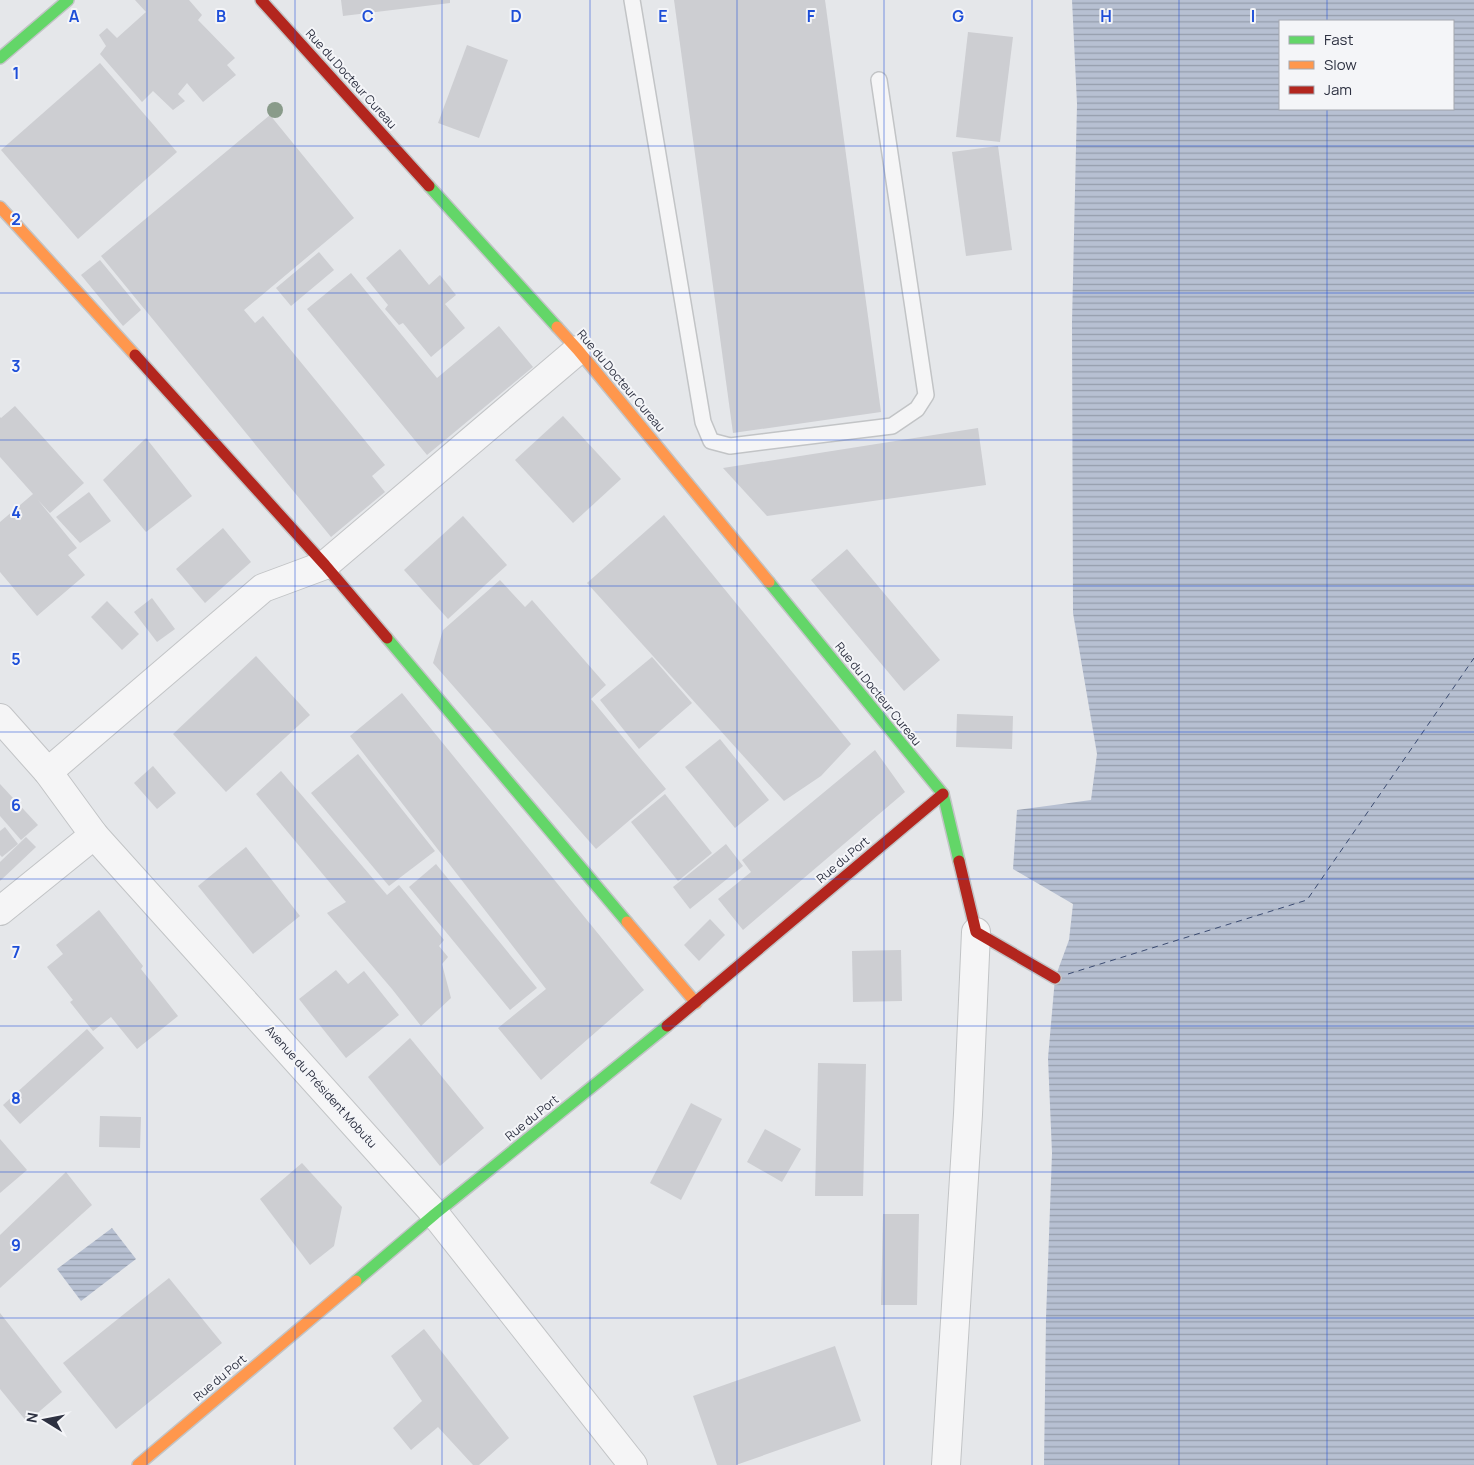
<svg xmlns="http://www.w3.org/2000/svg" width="1474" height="1465" font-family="Manrope,sans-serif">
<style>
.water{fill:url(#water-rules);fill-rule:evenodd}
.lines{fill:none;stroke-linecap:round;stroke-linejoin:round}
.ferry{stroke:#3b4b71;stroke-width:1;stroke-dasharray:6 5;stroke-linecap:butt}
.building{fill:#cdced2}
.lane-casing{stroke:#c2c4c6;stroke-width:18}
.street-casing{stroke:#c2c4c6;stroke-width:30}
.fast-casing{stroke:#c2c4c6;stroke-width:14}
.slow-casing{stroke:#c2c4c6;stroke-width:14}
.jam-casing{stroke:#c2c4c6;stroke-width:14}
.lane{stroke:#f5f5f6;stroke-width:15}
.street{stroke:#f5f5f6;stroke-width:28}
.fast{stroke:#63d668;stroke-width:11}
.slow{stroke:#ff974d;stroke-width:11}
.jam{stroke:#b3261e;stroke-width:11}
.tree{fill:#899b8a}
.grid{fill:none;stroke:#1d4ed8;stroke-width:1;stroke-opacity:0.55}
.labels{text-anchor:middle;stroke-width:4;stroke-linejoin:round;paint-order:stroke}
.street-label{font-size:12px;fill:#2d3141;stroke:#f4f5f8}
.grid-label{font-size:16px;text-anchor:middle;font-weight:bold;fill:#1d4ed8;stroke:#f4f5f8;stroke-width:4;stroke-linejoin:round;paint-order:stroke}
</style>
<defs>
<pattern id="water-rules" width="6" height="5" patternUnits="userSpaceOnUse" patternTransform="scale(1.25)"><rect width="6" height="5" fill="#b7c0d2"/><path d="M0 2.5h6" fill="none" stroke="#959dac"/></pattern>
</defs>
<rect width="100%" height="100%" fill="#e5e7ea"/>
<!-- water -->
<g class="water">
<path d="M1072,0h402v1465h-430l2,-147 6,-165 -4,-95 7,-80 14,-38 4,-36 -60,-35 4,-59 74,-10 6,-46 -24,-141 -1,-291 5,-218zM1280,21h173v88h-173z"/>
<polygon points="112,1228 136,1259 81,1301 57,1269"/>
</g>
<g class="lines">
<!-- ferry -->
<polyline class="ferry" points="1068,974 1307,900 1474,658"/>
</g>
<!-- building -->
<g class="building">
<polygon points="135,0 189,0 202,15 198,20 235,58 227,65 236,75 203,102 187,83 178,94 185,101 173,110 153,91 142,102 100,54 106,46 99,35 107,28 117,38 146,12"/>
<polygon points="341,0 450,0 450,3 343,16"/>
<polygon points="674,0 825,0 881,412 733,433"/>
<polygon points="968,32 1013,37 1000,142 956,137"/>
<polygon points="467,45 508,60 479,138 438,123"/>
<polygon points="100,63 177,152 78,239 1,150"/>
<polygon points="270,115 354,218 244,310 255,323 263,316 385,465 372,476 385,492 331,537 101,256"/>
<polygon points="998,146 1012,250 966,256 952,152"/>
<polygon points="400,249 429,285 440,275 456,295 445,304 465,328 431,357 403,323 399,325 385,309 388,305 366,278"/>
<polygon points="319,252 334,270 291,306 276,288"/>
<polygon points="100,260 141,310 123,326 81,275"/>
<polygon points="351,273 437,378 499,326 533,367 427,455 307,309"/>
<polygon points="15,406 84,483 50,513 38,500 77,548 68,555 85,575 37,616 0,572 0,522 33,494 0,457 0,417 1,418"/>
<polygon points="563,416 621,479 573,523 515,460"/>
<polygon points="978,428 986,485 767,516 723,468"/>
<polygon points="146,438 192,496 146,532 103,480"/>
<polygon points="89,492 111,521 80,543 56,517"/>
<polygon points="664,515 851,744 821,776 784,801 587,583"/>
<polygon points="463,516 507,565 448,619 404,570"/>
<polygon points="223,528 251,562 205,603 176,569"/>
<polygon points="847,549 940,660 904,691 811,580"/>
<polygon points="500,580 525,607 532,600 606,685 591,699 666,789 596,849 433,663 443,630"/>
<polygon points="152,598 175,629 157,642 134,612"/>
<polygon points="107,601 139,634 122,650 91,617"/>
<polygon points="256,656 310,715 226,792 173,734"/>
<polygon points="652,657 692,703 639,749 600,700"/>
<polygon points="402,693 644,990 541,1080 498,1028 546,989 350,736"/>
<polygon points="957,714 1013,716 1012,749 956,747"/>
<polygon points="720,739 769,800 735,828 685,767"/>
<polygon points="875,750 905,792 743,930 718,899 751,872 742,860"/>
<polygon points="358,754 435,851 389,886 311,793"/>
<polygon points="153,766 176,793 157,809 134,783"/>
<polygon points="281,771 387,895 399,885 444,940 439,946 448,957 442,964 451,998 421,1026 392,989 327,913 346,902 256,794"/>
<polygon points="0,784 38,825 21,840 0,816"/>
<polygon points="665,794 712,853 678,881 631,822"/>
<polygon points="5,827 18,844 2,857 0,855 0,831"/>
<polygon points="26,837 36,847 0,881 0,862"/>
<polygon points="726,844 743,866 690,909 673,887"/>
<polygon points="246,847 300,916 253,954 198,886"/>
<polygon points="436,864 537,988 510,1010 409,887"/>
<polygon points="99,910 143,966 141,969 178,1016 137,1049 111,1017 93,1031 70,1002 73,1000 47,967 63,954 56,945"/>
<polygon points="710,919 725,935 699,961 684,945"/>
<polygon points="901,950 902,1001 853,1002 852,951"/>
<polygon points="336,970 348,984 364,971 399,1015 346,1058 299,999"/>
<polygon points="87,1029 104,1048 20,1124 3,1105"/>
<polygon points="410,1038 484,1128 440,1166 368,1077"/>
<polygon points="818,1063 866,1064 863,1196 815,1196"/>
<polygon points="691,1103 722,1119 681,1200 650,1183"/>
<polygon points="100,1116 141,1117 140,1148 99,1147"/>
<polygon points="765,1129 801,1149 782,1182 747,1162"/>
<polygon points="0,1139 27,1170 0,1193"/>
<polygon points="302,1163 342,1207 334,1246 310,1265 260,1199"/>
<polygon points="66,1172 92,1205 0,1288 0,1235"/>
<polygon points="883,1214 919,1214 917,1305 881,1305"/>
<polygon points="169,1278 222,1343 116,1429 63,1363"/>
<polygon points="0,1313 62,1392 27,1422 0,1389"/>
<polygon points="424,1329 509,1438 479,1465 473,1465 438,1427 411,1450 393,1428 422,1401 391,1356"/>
<polygon points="835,1346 861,1421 736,1465 717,1465 693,1396"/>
</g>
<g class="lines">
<defs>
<polyline id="lane" points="632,0 703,422 711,441 730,446 892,426 917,409 926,395 879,80"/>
<g id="street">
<polyline points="0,718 48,772 94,835 435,1214 633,1465"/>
<polyline points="48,772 263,588 325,565 578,350"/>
<polyline points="0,911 94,835"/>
<polyline points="946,1465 968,1114 976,932"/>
</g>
<g id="fast">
<polyline points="0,58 68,0"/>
<polyline points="429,186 557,327"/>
<polyline points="769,582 943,794 959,861"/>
<polyline points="387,638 627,922"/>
<polyline points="356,1281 435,1214 667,1026"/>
</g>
<g id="slow">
<polyline points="0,207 135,355"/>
<polyline points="557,327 578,350 769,582"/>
<polyline points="627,922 696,1003"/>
<polyline points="138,1465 356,1281"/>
</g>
<g id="jam">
<polyline points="261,0 429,186"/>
<polyline points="135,355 325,565 387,638"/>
<polyline points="959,861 976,932 1055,978"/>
<polyline points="667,1026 943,794"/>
</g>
</defs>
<!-- lane casing -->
<use href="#lane" class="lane-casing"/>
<!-- street casing -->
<use href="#street" class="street-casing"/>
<!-- fast casing -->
<use href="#fast" class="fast-casing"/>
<!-- slow casing -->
<use href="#slow" class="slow-casing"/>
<!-- jam casing -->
<use href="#jam" class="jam-casing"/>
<!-- lane -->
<use href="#lane" class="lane"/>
<!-- street -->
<use href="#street" class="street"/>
<!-- fast -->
<use href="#fast" class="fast"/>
<!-- slow -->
<use href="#slow" class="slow"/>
<!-- jam -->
<use href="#jam" class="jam"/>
</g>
<!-- trees -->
<circle class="tree" cx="275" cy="110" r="8"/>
<!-- grid -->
<path class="grid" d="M147,0v1465M295,0v1465M442,0v1465M590,0v1465M737,0v1465M884,0v1465M1032,0v1465M1179,0v1465M1327,0v21M1327,109v1356M0,146h1474M0,293h1474M0,440h1474M0,586h1474M0,732h1474M0,879h1474M0,1026h1474M0,1172h1474M0,1318h1474"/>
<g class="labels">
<!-- street labels -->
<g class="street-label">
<text transform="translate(351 79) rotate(48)" y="4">Rue du Docteur Cureau</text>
<text transform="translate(621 381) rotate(50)" y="4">Rue du Docteur Cureau</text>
<text transform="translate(878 694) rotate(51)" y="4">Rue du Docteur Cureau</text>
<text transform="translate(843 860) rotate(-40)" y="4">Rue du Port</text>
<text transform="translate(321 1087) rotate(48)" y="4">Avenue du Président Mobutu</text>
<text transform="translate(532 1118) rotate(-39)" y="4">Rue du Port</text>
<text transform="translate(220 1378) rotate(-40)" y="4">Rue du Port</text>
</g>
</g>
<g class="grid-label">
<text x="74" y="22">A</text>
<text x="221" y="22">B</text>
<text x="368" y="22">C</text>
<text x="516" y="22">D</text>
<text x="663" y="22">E</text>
<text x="811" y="22">F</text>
<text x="958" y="22">G</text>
<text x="1106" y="22">H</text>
<text x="1253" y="22">I</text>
<text x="16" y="79">1</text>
<text x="16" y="225">2</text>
<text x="16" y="372">3</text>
<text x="16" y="518">4</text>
<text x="16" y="665">5</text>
<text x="16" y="811">6</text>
<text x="16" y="958">7</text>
<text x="16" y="1104">8</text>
<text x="16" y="1251">9</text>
</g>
<!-- legend -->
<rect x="1279" y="20" width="175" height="90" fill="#f4f5f8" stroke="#a4a7af"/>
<rect x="1289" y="36" width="25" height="8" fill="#63d668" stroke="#a4a7af"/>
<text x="1324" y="45" font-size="15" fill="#2d3141">Fast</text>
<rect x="1289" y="61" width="25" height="8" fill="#ff974d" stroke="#a4a7af"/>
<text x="1324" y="70" font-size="15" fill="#2d3141">Slow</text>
<rect x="1289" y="86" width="25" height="8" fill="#b3261e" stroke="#a4a7af"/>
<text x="1324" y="95" font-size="15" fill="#2d3141">Jam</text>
<!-- north arrow -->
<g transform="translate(45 1420) rotate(280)" stroke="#f4f5f8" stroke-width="4" paint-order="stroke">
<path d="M0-4L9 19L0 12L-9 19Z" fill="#2d3141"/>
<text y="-8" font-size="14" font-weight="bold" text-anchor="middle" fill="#2d3141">N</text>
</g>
</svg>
